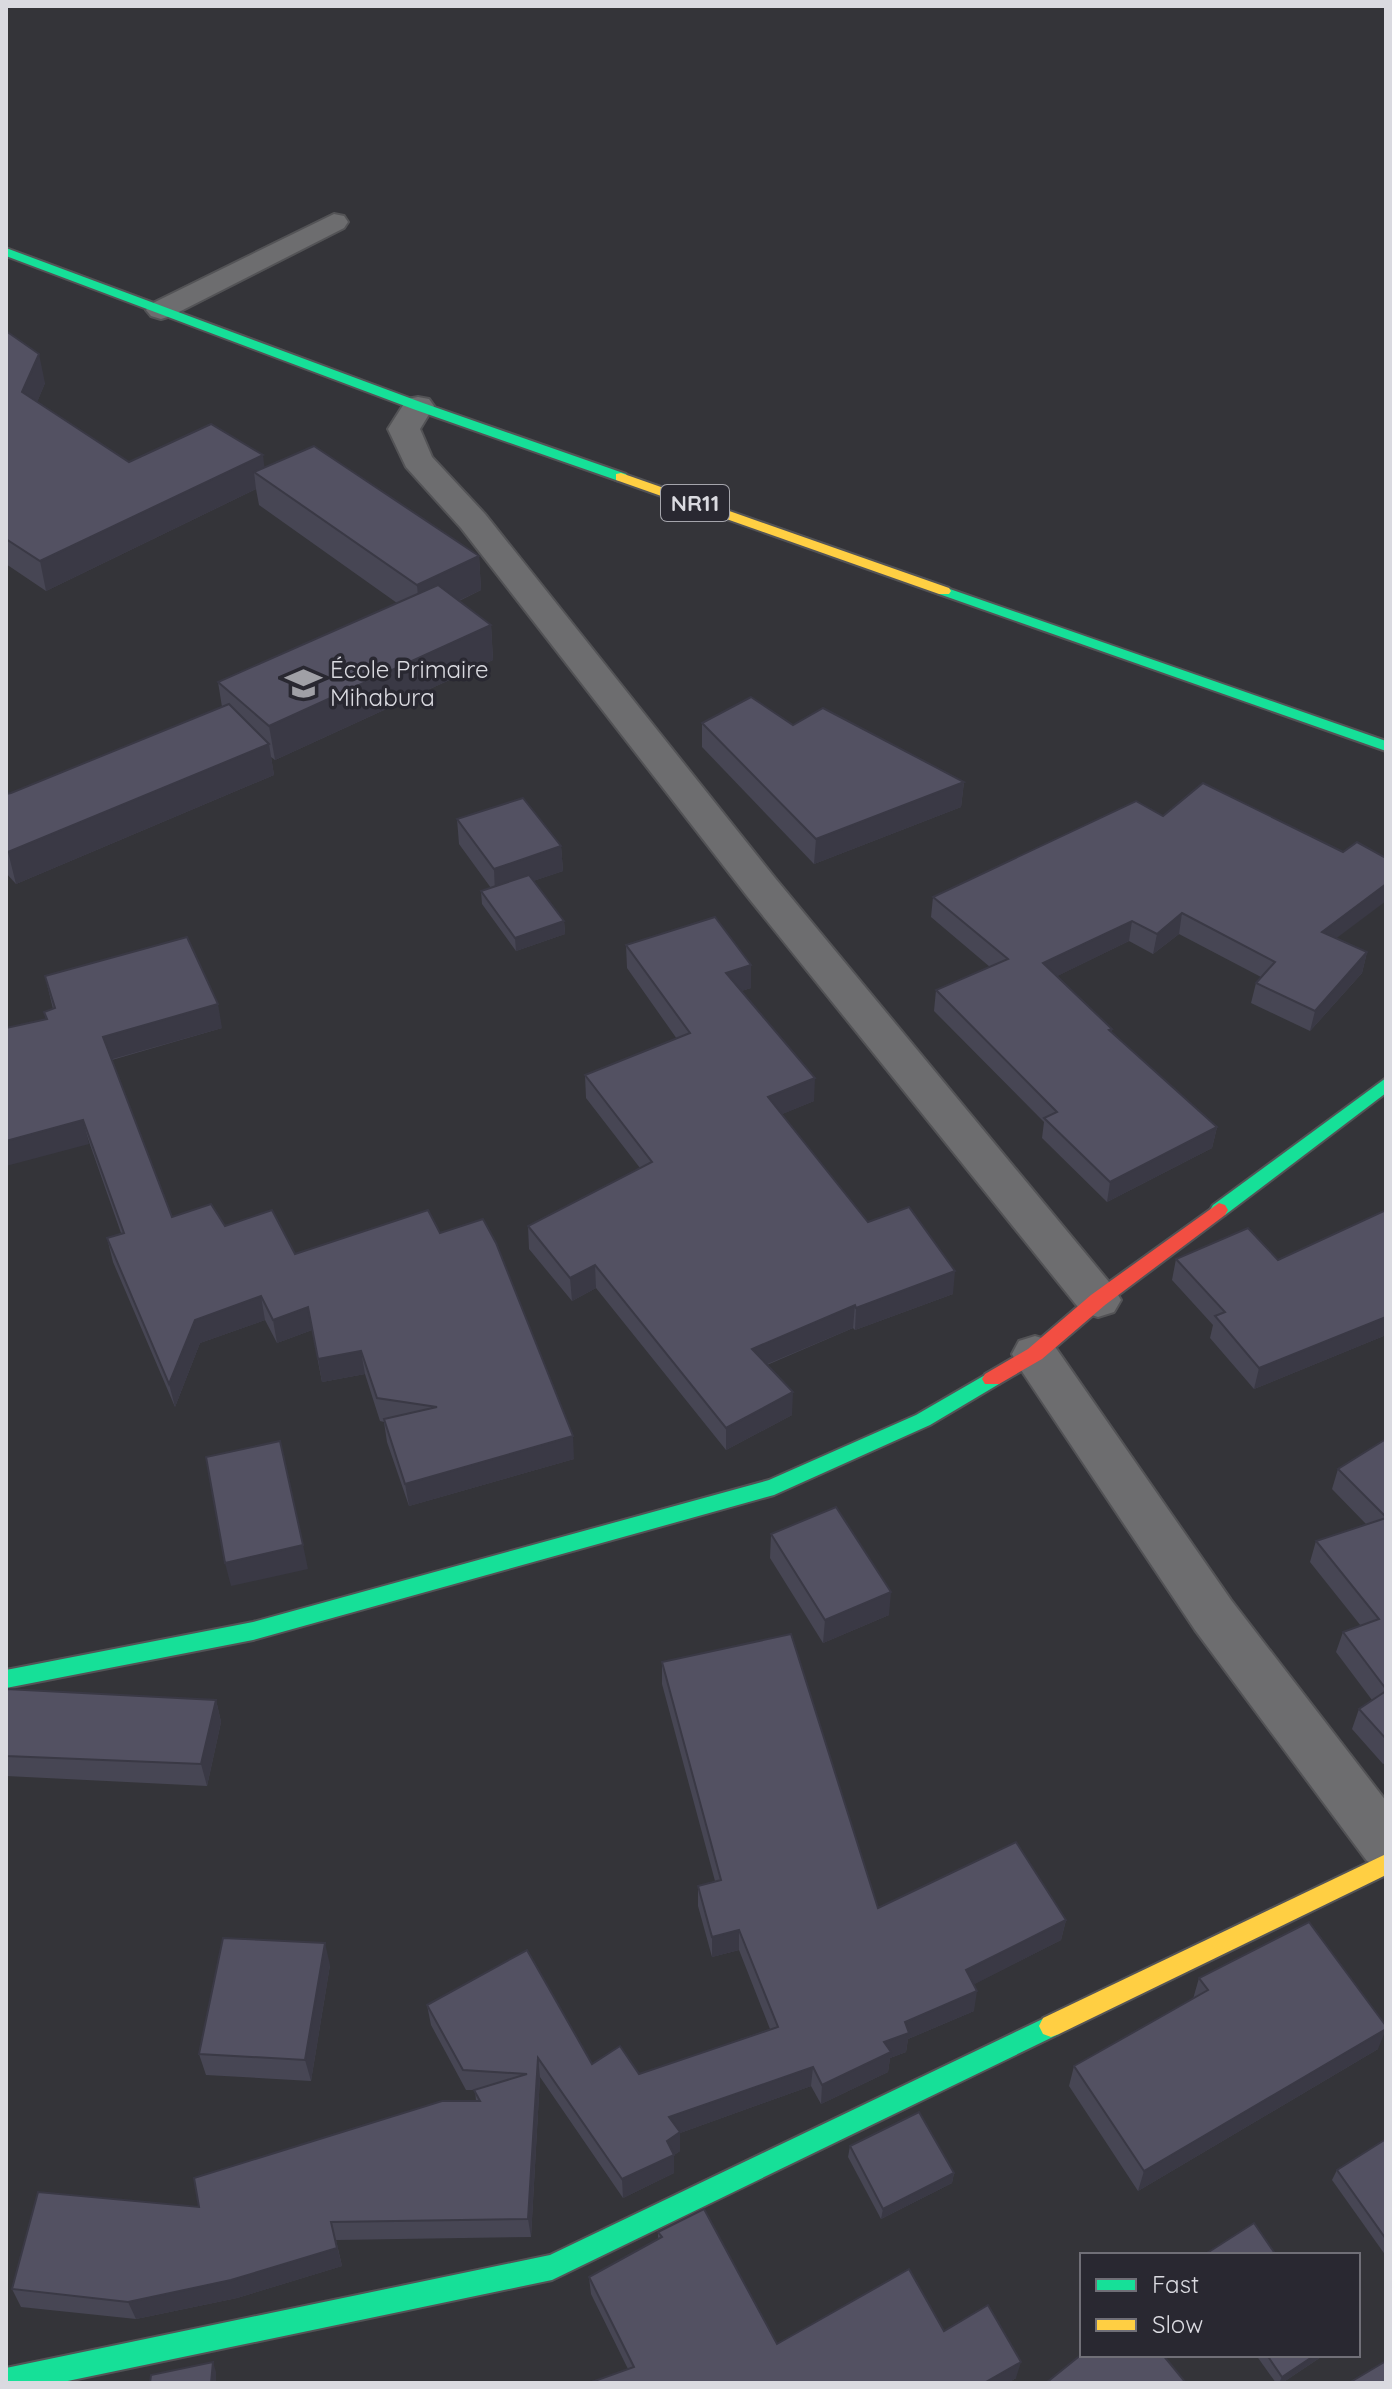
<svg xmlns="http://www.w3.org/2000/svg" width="1392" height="2389" font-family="Quicksand,sans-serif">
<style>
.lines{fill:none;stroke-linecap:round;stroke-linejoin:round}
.street-casing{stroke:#535356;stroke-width:4}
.fast-casing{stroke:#535356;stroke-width:4}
.slow-casing{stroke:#535356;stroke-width:4}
.jam-casing{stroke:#535356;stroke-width:4}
.street{fill:#6d6d6f;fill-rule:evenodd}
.fast{fill:#16e098;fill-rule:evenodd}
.slow{fill:#ffcf43;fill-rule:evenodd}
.jam{fill:#f24e42;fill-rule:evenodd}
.wall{fill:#474654}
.shaded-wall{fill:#3a3945}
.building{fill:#535162;stroke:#3a3945;stroke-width:2}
.labels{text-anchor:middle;stroke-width:7;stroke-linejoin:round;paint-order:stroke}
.shield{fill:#292831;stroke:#a5a5ac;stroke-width:2}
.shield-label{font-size:22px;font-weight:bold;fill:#dadae0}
.poi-label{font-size:24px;fill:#dadae0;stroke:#292831;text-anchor:start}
</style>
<rect width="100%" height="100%" fill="#343439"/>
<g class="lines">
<defs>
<g id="street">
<polygon points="334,214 344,216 348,222 344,228 171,316 161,319 151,316 146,310 151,304"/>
<polygon points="418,397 429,399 434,406 420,429 432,457 485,514 775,878 1114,1288 1121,1300 1114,1312 1098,1317 1082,1312 747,896 461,528 406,467 388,429 407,399"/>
<polygon points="1035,1336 1051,1341 1231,1600 1386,1801 1386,1869 1367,1861 1195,1630 1019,1367 1012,1354 1019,1341"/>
</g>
<g id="fast">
<polygon points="6,248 423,403 626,474 628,477 621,481 616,480 413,409 6,256"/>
<polygon points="944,587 1386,741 1386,751 939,594 939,588"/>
<polygon points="1386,1078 1386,1093 1225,1215 1213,1215 1210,1210 1213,1205"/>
<polygon points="992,1371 999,1374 1002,1379 999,1384 930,1425 774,1495 253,1640 6,1688 6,1670 253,1622 769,1480 916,1415"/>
<polygon points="1051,2015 1059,2018 1063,2026 1059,2034 552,2280 58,2383 6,2383 6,2368 550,2255"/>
</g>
<g id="slow">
<polygon points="621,473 949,588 951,591 949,594 939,594 616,480 616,474"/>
<polygon points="1386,1854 1386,1875 1059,2034 1051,2037 1043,2034 1039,2026 1043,2018"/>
</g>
<polygon id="jam" points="1219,1203 1225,1205 1228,1210 1225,1215 1105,1305 1042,1359 999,1384 985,1384 982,1379 985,1374 1028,1349 1091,1295"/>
</defs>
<!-- street casing -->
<use href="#street" class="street-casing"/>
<!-- fast casing -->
<use href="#fast" class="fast-casing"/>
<!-- slow casing -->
<use href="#slow" class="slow-casing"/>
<!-- jam casing -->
<use href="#jam" class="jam-casing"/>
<!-- street -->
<use href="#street" class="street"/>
<!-- fast -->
<use href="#fast" class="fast"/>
<!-- slow -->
<use href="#slow" class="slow"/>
<!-- jam -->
<use href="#jam" class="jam"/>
</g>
<!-- wall -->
<g class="wall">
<polygon points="6,331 45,383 37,402 129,462 264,467 479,556 481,590 459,601 491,625 493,660 275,760 271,757 274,775 16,884 6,873 6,794 11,793 222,707 218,682 397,603 259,505 256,489 46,591 6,564"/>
<polygon points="702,723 793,725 964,782 961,807 814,864 702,747"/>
<polygon points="1136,801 1336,938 1367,952 1362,973 1310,1031 1251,1003 1256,983 1261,977 1179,934 1153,954 1129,941 1057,976 1112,1029 1111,1032 1217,1127 1212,1148 1107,1202 1042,1138 1044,1122 934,1011 936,990 990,967 931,917 933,897"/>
<polygon points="457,819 561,846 563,871 533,881 564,921 565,934 516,951 482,904 481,891 491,888 459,844"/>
<polygon points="626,945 751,988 741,991 814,1101 782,1114 868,1222 953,1294 855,1330 853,1328 767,1365 792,1415 726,1450 596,1288 572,1301 529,1249 528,1226 640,1168 586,1098 585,1075 677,1039 627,968"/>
<polygon points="45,976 222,1028 112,1060 172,1217 225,1226 295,1254 440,1233 574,1459 409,1506 387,1442 384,1422 380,1421 365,1374 322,1382 312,1330 277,1343 265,1320 200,1343 175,1407 113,1262 107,1238 121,1233 46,1019 44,1012 53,1009"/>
<polygon points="1386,1210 1386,1335 1254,1389 1210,1338 1213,1325 1172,1280 1176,1259 1278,1260"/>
<polygon points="1386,1439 1386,1763 1383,1764 1352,1729 1359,1709 1372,1700 1336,1652 1343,1632 1361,1626 1310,1562 1316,1541 1366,1524 1332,1489 1338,1469"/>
<polygon points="771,1534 889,1615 823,1643 770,1558"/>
<polygon points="662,1662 878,1908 1066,1920 1061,1940 974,1984 974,2011 908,2039 906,2052 890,2058 888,2072 821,2104 811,2086 680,2133 680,2151 674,2155 674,2173 623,2198 540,2077 531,2237 336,2240 342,2266 237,2298 136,2319 21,2307 12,2289 199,2207 476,2101 475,2090 466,2090 431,2025 427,2005 592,2064 639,2074 770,2029 739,1950 712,1957 698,1906 698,1886 715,1881 662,1684"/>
<polygon points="6,1689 216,1700 221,1722 207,1786 6,1776"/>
<polygon points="330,1965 311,2081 206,2075 199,2054"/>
<polygon points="1199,1978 1378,2049 1138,2191 1069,2086 1074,2066 1193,1999"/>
<polygon points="1386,2139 1386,2256 1332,2180 1337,2170"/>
<polygon points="850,2146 954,2173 952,2183 881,2219 848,2157"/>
<polygon points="658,2232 777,2344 944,2331 1016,2378 1008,2383 589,2383 628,2369 591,2294 589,2277 658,2239"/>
<polygon points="1256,2355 1324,2355 1282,2383 1276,2383"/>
</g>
<!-- shaded-wall -->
<g class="shaded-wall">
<polygon points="39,354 45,383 29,422 22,392"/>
<polygon points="263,455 266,480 254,472 256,489 46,591 40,561"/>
<polygon points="479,556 481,590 420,619 417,585"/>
<polygon points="491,625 493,660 275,760 269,726"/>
<polygon points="269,744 274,775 16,884 8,852"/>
<polygon points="964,782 961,807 814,864 816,839"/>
<polygon points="561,846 563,871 495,894 494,869"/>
<polygon points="1386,884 1386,901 1318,952 1322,932"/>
<polygon points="1182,913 1179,934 1153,954 1157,934"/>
<polygon points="564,921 565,934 516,951 515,938"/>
<polygon points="1132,921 1129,941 1041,984 1043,963"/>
<polygon points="1367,952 1362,973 1310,1031 1315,1011"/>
<polygon points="751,965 751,988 726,996 726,973"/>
<polygon points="218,1004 222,1028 109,1060 103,1037"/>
<polygon points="815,1078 814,1101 768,1120 768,1097"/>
<polygon points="83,1120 89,1144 6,1166 6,1141"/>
<polygon points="1217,1127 1212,1148 1107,1202 1110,1182"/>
<polygon points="595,1265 596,1288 572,1301 570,1278"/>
<polygon points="955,1271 953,1294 855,1330 856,1308"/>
<polygon points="261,1296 265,1320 200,1343 175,1407 169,1384 195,1320"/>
<polygon points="855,1305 853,1328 751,1371 752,1349"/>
<polygon points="308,1307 312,1330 277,1343 273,1320"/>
<polygon points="1386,1317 1386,1335 1254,1389 1259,1368"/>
<polygon points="361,1351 365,1374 322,1382 318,1359"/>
<polygon points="793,1392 792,1415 726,1450 726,1428"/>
<polygon points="573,1436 574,1459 409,1506 405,1484"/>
<polygon points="303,1545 308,1569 231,1586 225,1563"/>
<polygon points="891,1592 889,1615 823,1643 825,1620"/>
<polygon points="216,1700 221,1722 207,1786 201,1764"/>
<polygon points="1066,1920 1061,1940 963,1990 966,1970"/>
<polygon points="739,1930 739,1950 712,1957 712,1937"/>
<polygon points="325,1943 330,1965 311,2081 305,2060"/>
<polygon points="977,1991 974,2011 908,2039 906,2052 890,2058 888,2072 821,2104 822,2085 884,2042 905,2022"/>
<polygon points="1386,2029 1378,2049 1138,2191 1144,2171"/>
<polygon points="538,2058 540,2077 531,2237 528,2219"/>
<polygon points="813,2067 811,2086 680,2133 680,2151 674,2155 674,2173 623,2198 622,2179 667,2141 669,2117"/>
<polygon points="954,2173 952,2183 881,2219 883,2209"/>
<polygon points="331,2222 342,2266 237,2298 136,2319 128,2302"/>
<polygon points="1315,2355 1324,2355 1282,2383 1279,2383 1282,2377"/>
<polygon points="213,2362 216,2372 216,2383 211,2383"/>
<polygon points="1021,2362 1016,2378 1008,2383 984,2383"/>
</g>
<!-- building -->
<g class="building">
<polygon points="6,331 39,354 22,392 129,462 211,424 263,455 40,561 6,539"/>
<polygon points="314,446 479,556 417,585 254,472"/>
<polygon points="438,585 491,625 269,726 218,682"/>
<polygon points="751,697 793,725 823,708 964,782 816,839 702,723"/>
<polygon points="229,704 269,744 8,852 6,850 6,794 11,793"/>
<polygon points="1203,783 1343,852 1357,842 1386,858 1386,884 1322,932 1367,952 1315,1011 1256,983 1275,962 1182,913 1157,934 1132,921 1043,963 1112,1029 1109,1030 1217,1127 1110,1182 1044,1118 1057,1112 936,990 1008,959 933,897 1136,801 1163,816"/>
<polygon points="523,798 561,846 494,869 457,819"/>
<polygon points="529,875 564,921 515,938 481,891"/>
<polygon points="715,917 751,965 726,973 815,1078 768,1097 868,1222 909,1207 955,1271 856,1308 855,1305 752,1349 793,1392 726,1428 595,1265 570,1278 528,1226 652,1162 585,1075 690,1033 626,945"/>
<polygon points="187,937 218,1004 103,1037 172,1217 211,1204 225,1226 272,1210 295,1254 428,1210 440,1233 483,1219 496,1243 573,1436 405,1484 384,1419 437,1407 377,1398 361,1351 318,1359 308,1307 273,1320 261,1296 195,1320 169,1384 107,1238 124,1233 83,1120 6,1141 6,1028 47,1019 44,1012 55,1008 45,976"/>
<polygon points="1386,1210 1386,1317 1259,1368 1215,1316 1225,1312 1176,1259 1248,1228 1278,1260"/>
<polygon points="1386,1439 1386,1517 1338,1469"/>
<polygon points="280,1441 303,1545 225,1563 206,1457"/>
<polygon points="836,1507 891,1592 825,1620 771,1534"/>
<polygon points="1386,1518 1386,1689 1343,1632 1379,1619 1316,1541"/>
<polygon points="791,1634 878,1908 1016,1842 1066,1920 966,1970 977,1991 905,2022 909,2033 884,2042 891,2052 822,2085 813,2067 669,2117 680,2132 667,2141 674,2155 622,2179 538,2058 528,2219 331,2222 337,2248 231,2280 128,2302 12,2289 38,2192 199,2207 194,2178 442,2101 480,2101 474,2090 527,2074 463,2070 427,2005 527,1950 592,2064 620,2046 639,2074 778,2027 739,1930 712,1937 698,1886 721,1880 662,1662"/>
<polygon points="6,1689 216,1700 201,1764 6,1756"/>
<polygon points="1386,1691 1386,1739 1359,1709"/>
<polygon points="1309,1922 1386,2026 1386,2029 1144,2171 1074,2066 1208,1990 1199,1978"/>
<polygon points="223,1938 325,1943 305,2060 199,2054"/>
<polygon points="919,2112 954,2173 883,2209 850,2146"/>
<polygon points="1386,2139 1386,2239 1337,2170"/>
<polygon points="704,2209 777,2344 909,2269 944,2331 988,2305 1021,2362 984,2383 589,2383 634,2367 589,2277 662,2237 658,2232"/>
<polygon points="1254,2223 1276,2255 1204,2255"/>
<polygon points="1082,2354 1082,2355 1163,2355 1186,2383 1046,2383"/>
<polygon points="1267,2355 1315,2355 1282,2377"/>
<polygon points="1386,2361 1386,2383 1349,2383"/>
<polygon points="213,2362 211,2383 150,2383 151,2375"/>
</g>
<!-- icons -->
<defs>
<symbol id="school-bare" viewBox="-9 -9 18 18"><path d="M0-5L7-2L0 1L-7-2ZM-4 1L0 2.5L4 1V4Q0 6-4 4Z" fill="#a0a0a6" stroke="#292831" stroke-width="2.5" paint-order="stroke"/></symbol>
</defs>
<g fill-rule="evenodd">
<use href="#school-bare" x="278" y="658" width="51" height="51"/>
</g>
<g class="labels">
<!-- shield labels -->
<rect class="shield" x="661" y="485" width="68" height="36" rx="6"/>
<g class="shield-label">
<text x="695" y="511">NR11</text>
</g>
<!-- poi labels -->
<g class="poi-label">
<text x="330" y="678">École Primaire<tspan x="330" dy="28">Mihabura</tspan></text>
</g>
</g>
<!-- border -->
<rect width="1392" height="2389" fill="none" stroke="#dadae0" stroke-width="16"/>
<!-- legend -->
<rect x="1080" y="2253" width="280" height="104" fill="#292831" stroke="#706f77" stroke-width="2"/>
<rect x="1096" y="2279" width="40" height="12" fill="#16e098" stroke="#706f77" stroke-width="2"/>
<text x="1152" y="2293" font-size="24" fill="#dadae0">Fast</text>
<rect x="1096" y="2319" width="40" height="12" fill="#ffcf43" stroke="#706f77" stroke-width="2"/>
<text x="1152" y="2333" font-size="24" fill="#dadae0">Slow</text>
</svg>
